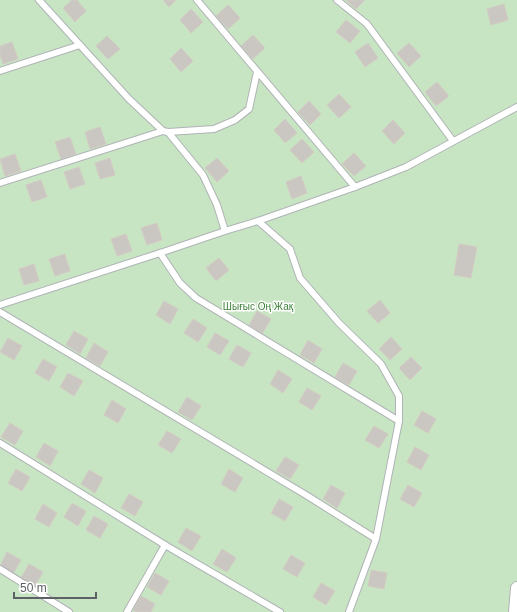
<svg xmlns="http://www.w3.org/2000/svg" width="517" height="612" font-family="Arial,sans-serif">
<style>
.green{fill:#c7e5c2}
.building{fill:#cac6c2;stroke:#d3ccc3}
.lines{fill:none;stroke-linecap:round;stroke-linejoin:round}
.service-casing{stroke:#b0b3b7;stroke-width:8}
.minor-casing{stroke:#b0b3b7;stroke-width:14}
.service{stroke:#fff;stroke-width:6}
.minor{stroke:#fff;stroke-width:12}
.labels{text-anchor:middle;stroke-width:3;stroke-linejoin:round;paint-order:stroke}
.park-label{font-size:10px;fill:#3e8138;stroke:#fff}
</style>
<rect width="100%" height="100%" fill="#eeebe5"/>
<!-- green -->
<rect class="green" x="0" y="0" width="517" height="612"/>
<!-- building -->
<g class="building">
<polygon points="72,0 77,0 86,11 75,22 63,8"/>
<polygon points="163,0 176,0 169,7"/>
<polygon points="346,0 365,0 356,9"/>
<polygon points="504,4 508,20 491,25 487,9"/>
<polygon points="228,5 240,18 228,29 216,16"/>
<polygon points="191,9 203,22 191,33 180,20"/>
<polygon points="346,20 360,31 350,43 336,32"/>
<polygon points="253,35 265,48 253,59 241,46"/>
<polygon points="107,36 120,49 108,59 96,46"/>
<polygon points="12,42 18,59 3,64 0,55 0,46"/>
<polygon points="368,43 378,58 365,67 355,52"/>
<polygon points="409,43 421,56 409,67 397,53"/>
<polygon points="181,48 193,61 181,72 170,59"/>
<polygon points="437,82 449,96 436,106 425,92"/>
<polygon points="339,94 351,107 339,118 327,105"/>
<polygon points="309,101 321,114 310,125 298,112"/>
<polygon points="285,119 297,133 285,143 274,130"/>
<polygon points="393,120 405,133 394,144 382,131"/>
<polygon points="100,127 106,144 90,149 85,132"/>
<polygon points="70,137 76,154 61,159 55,142"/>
<polygon points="302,139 314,152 302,163 290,150"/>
<polygon points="354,153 366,166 354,176 342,164"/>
<polygon points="15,154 21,171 5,176 0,159"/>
<polygon points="110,158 115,175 100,179 95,163"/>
<polygon points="217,158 229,171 217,182 205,168"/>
<polygon points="79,167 85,184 70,189 64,172"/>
<polygon points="301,176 307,193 292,199 286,182"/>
<polygon points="41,180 47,197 32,202 26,185"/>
<polygon points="157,223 162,240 147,245 141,228"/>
<polygon points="126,234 132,251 117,256 111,239"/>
<polygon points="459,244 477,247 471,278 454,275"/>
<polygon points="65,254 70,271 55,276 49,259"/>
<polygon points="219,258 229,270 216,281 206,268"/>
<polygon points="34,264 39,281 24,285 19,269"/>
<polygon points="380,300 390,313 378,323 367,311"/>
<polygon points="164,301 178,309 170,324 156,315"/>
<polygon points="257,311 271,319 262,334 249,325"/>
<polygon points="193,319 207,328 198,342 184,333"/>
<polygon points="74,331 88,339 80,354 66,345"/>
<polygon points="215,333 229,341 220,355 207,347"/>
<polygon points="391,337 402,349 390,360 379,349"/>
<polygon points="8,338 22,346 14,360 0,352"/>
<polygon points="308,340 322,349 314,363 300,355"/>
<polygon points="94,343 108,352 100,366 86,358"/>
<polygon points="237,345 251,353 243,367 229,359"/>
<polygon points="411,357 422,368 410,380 399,368"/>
<polygon points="43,359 57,367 49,381 35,373"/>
<polygon points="343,363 357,371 349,385 335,377"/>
<polygon points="278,370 292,379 283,393 270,384"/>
<polygon points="68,373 83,381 74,396 60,387"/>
<polygon points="307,388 321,396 312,410 299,402"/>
<polygon points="187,397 201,406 192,420 178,412"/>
<polygon points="112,400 126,409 118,423 104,415"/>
<polygon points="422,411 436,419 428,433 414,425"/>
<polygon points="10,423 23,431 15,445 1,437"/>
<polygon points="374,426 388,434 379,448 365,440"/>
<polygon points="167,431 181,439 172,453 158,445"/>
<polygon points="44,443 58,451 50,466 36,457"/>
<polygon points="415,447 429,455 421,470 407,462"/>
<polygon points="285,457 299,465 290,479 276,471"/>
<polygon points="16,469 30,477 22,491 8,483"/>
<polygon points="229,469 243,478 235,492 221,484"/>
<polygon points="89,470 103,478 95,493 81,484"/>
<polygon points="331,485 345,493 337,508 323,499"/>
<polygon points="408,485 422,493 414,507 400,499"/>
<polygon points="129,494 143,502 135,516 121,508"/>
<polygon points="279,499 293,507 285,521 271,513"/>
<polygon points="72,503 86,511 78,526 64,517"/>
<polygon points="43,504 57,513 49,527 35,519"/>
<polygon points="94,516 108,524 100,538 86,530"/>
<polygon points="186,528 201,536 192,551 178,542"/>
<polygon points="222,549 236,558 227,572 213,564"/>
<polygon points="7,552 21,560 13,574 0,566"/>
<polygon points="291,555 305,563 297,577 283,569"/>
<polygon points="29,564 43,572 35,586 21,578"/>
<polygon points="371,570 387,573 384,589 368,586"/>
<polygon points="155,573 169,581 161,595 147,587"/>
<polygon points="321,583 335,591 326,605 313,597"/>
<polygon points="141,596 155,604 151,612 136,612 133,610"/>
</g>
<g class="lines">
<defs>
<g id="service">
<polyline points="39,0 129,99 163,131 168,132 203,175 217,205 225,231"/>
<polyline points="197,0 355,187"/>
<polyline points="337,0 367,24 453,141"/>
<polyline points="0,71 80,45"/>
<polyline points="168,132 214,129 235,120 249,109 257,72"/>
<polyline points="0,183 163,131"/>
<polyline points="258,221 290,249 300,278 339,323 381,364 399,396 399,421 376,539 349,612"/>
<polyline points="160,253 180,283 196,298 399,421"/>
<polyline points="0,305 160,253 225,231 258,221 355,187 406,167 517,107"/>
<polyline points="0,312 306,495 376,539"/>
<polyline points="0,443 165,545 127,612"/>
<polyline points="165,545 280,612"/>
<polyline points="0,569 69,612"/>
</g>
<polyline id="minor" points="515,612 517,588"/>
</defs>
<!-- service casing -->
<use href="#service" class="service-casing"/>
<!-- minor casing -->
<use href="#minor" class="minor-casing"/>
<!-- service -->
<use href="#service" class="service"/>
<!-- minor -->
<use href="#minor" class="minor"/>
</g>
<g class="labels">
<!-- park labels -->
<g class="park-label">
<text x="258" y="310">Шығыс Оң Жақ</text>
</g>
</g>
<!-- scale -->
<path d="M14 592v6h82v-6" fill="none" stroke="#5d6165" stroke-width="2"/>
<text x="20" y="592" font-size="12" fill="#5d6165" stroke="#ffffff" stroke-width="3" paint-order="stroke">50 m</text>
</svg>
